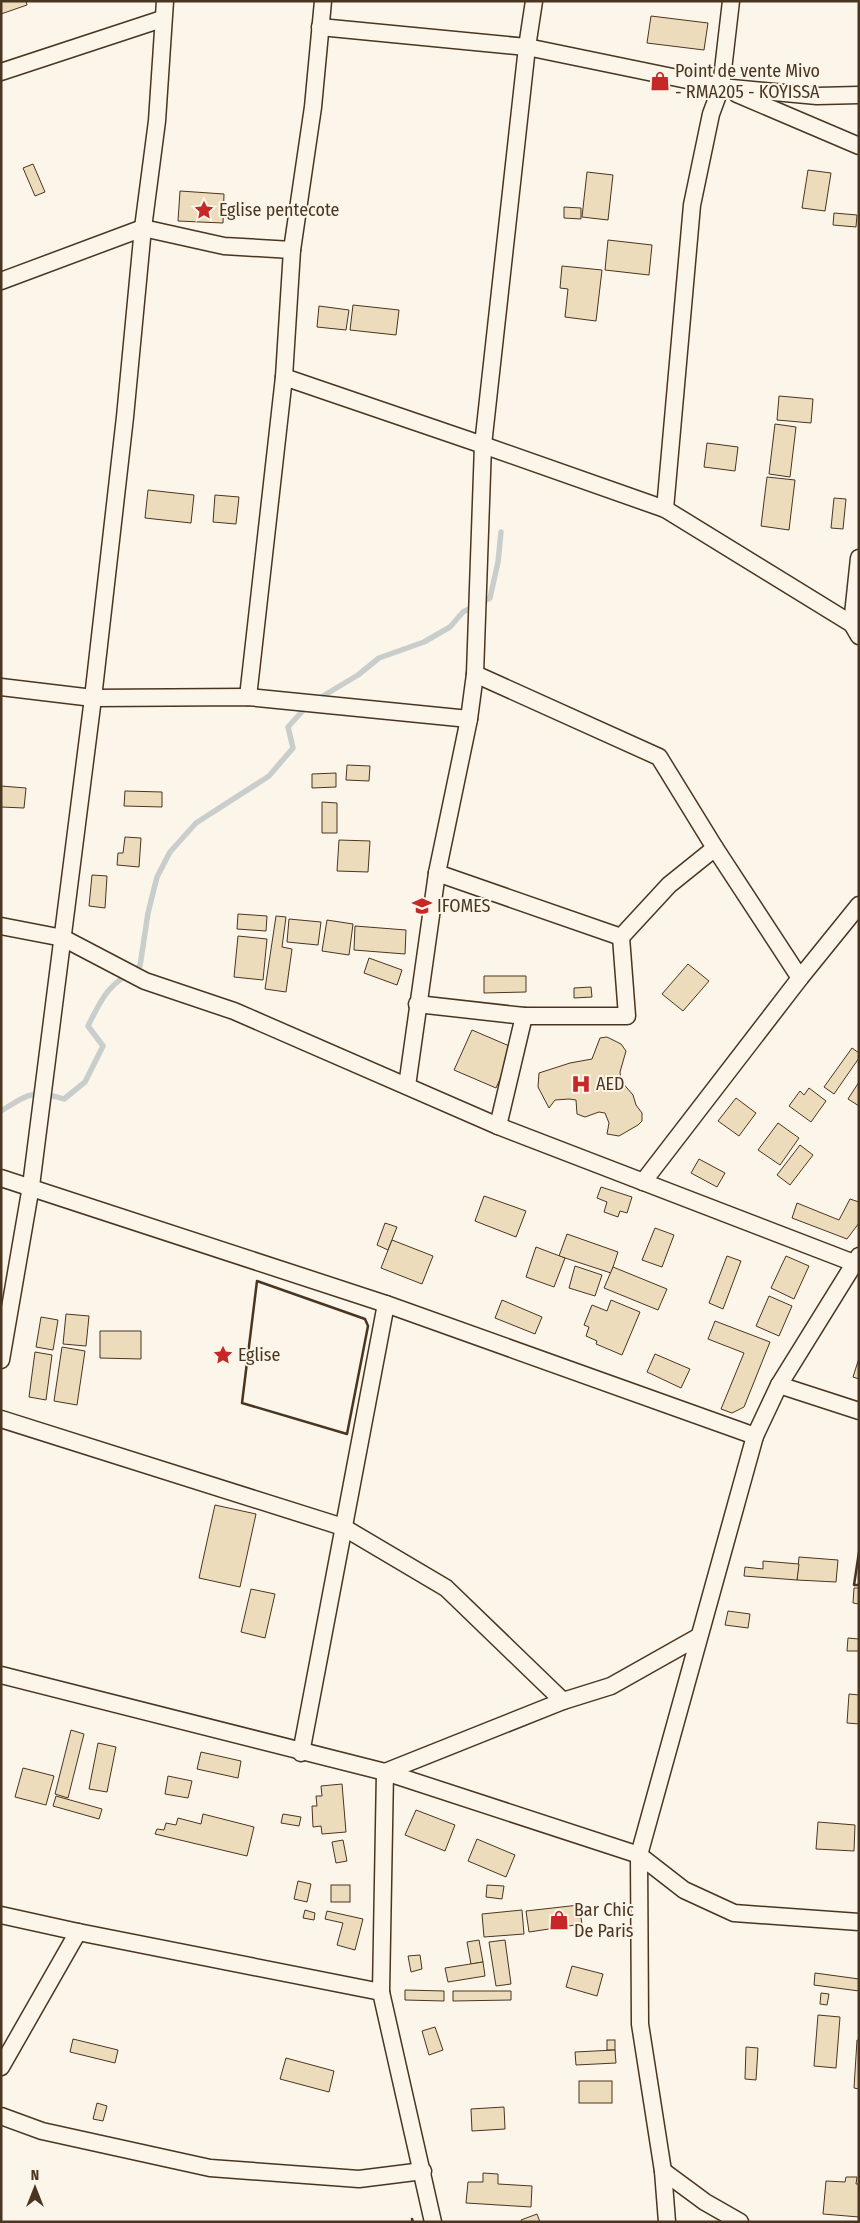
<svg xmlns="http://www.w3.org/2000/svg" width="860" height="2223" font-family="'Fira Sans Condensed',sans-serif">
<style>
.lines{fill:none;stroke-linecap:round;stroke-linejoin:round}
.stream{stroke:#c9cecd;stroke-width:5.5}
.building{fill:#ecdcbc;stroke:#4a3520}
.minor-casing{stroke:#4a3520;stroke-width:19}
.minor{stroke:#fbf6e9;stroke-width:16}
.wall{stroke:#4a3520;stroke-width:2.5}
.labels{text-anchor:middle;stroke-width:4;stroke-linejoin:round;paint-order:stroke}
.poi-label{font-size:18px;fill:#4a3520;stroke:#fbf6e9;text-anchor:start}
</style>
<rect width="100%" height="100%" fill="#fbf6e9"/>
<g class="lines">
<!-- stream -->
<g class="stream">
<polyline points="318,699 358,675 379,658 424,642 450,627 463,612 490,598 498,562 501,532"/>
<path d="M1,1111c28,-17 31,-22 63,-12l21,-17 18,-36 -15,-20c16,-33 21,-41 52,-60l8,-53 9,-36 13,-25 26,-29 73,-47 24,-28 -5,-21 20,-22"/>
</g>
</g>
<!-- building -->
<g class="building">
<polygon points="1,1 26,1 27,5 1,14"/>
<polygon points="651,16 708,23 704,50 647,43"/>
<polygon points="33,164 45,192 35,196 23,168"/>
<polygon points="808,170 831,173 825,211 802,208"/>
<polygon points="587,172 613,175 608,220 582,217"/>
<polygon points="180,191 224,194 223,223 178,221"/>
<polygon points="564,207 581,208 581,219 564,218"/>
<polygon points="834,213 857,215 856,227 833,225"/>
<polygon points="608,240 652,245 649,275 605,270"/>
<polygon points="562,266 602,270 596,321 565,317 568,289 560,288"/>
<polygon points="353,305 399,310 396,335 350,330"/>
<polygon points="319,306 349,310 346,330 317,327"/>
<polygon points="779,396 813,399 811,423 777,420"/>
<polygon points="775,424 796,427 790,477 769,474"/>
<polygon points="707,443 738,447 735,471 704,467"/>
<polygon points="767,477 795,480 789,530 761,526"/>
<polygon points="148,490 194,495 191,523 145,518"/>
<polygon points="215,495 239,497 236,524 213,522"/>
<polygon points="834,498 846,499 843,529 831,528"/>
<polygon points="347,765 370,766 369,781 346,780"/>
<polygon points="336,773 336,787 312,788 312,774"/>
<polygon points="1,786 26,788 24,808 1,807"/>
<polygon points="125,791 162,792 162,807 124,806"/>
<polygon points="322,802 337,803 337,833 322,833"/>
<polygon points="125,837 141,838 139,867 117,865 118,853 123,853"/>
<polygon points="339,840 370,841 368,872 337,871"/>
<polygon points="92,875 107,876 105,908 89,906"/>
<polygon points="238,914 267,916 266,931 237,929"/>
<polygon points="276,916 286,917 282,947 292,949 286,992 265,989"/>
<polygon points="289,919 321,922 318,945 287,942"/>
<polygon points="327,920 353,924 349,955 322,951"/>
<polygon points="355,926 406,930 405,954 354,950"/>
<polygon points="238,936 267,939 263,980 234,977"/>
<polygon points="369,958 402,970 397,985 364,973"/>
<polygon points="688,964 709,981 683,1011 662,994"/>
<polygon points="484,976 526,976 526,992 484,993"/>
<polygon points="591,987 592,997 574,998 574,988"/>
<polygon points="472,1030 514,1048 496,1088 454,1070"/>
<polygon points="607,1037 621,1044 626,1051 620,1072 621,1081 633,1095 636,1105 642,1113 642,1121 638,1125 619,1136 607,1134 609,1123 605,1113 599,1112 585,1117 577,1114 576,1100 569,1099 555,1100 549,1108 538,1087 539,1073 570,1063 592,1059 600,1038"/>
<polygon points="852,1048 859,1053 859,1058 834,1094 824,1087"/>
<polygon points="859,1082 859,1106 848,1099"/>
<polygon points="809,1088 826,1101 811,1122 789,1106 800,1091 804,1095"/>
<polygon points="736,1098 756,1113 739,1136 718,1121"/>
<polygon points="778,1123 799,1138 780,1165 758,1150"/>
<polygon points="800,1145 813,1155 790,1185 777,1175"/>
<polygon points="699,1159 725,1173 717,1187 691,1173"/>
<polygon points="601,1187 632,1197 627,1213 620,1211 618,1217 604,1212 607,1202 597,1198"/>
<polygon points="484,1196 526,1211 516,1237 475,1221"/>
<polygon points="850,1199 859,1202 859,1223 847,1239 792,1218 797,1203 839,1220"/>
<polygon points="385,1223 397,1227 388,1250 377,1245"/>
<polygon points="655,1228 674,1235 662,1267 642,1260"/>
<polygon points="567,1234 618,1252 611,1273 559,1256"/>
<polygon points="392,1240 433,1256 422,1284 381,1268"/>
<polygon points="536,1247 565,1258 554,1287 526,1277"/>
<polygon points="727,1256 741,1261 723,1309 709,1303"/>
<polygon points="786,1256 809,1266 794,1299 771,1288"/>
<polygon points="575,1266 602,1275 595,1296 569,1288"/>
<polygon points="613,1267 667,1289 658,1310 604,1288"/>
<polygon points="769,1296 792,1306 779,1336 756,1326"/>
<polygon points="502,1300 542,1317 535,1334 495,1318"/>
<polygon points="611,1300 640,1312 622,1355 596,1344 597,1341 586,1336 589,1327 584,1325 592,1305 607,1311"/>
<polygon points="66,1314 89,1316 86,1346 63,1344"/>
<polygon points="41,1317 58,1320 53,1350 36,1347"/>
<polygon points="715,1321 770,1342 744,1407 732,1413 721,1409 744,1353 708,1339"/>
<polygon points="100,1331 141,1331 141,1359 100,1358"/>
<polygon points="62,1347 85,1351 77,1405 54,1401"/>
<polygon points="35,1352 52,1355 46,1400 29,1397"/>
<polygon points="655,1354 690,1369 681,1388 647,1372"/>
<polygon points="859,1358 859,1379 853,1377"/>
<polygon points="215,1505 256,1514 240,1587 199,1578"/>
<polygon points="799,1557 838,1560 836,1582 797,1580"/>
<polygon points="763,1561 799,1564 797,1580 744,1576 745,1567 763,1569"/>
<polygon points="854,1588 859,1588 859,1604 853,1603"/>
<polygon points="251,1589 275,1594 265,1638 241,1632"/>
<polygon points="728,1611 750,1614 748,1628 725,1625"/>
<polygon points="848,1638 859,1639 859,1651 847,1651"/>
<polygon points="849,1694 859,1695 859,1724 847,1723"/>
<polygon points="71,1730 84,1734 68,1798 55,1794"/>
<polygon points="98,1743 116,1747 107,1792 89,1789"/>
<polygon points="201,1752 241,1761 238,1778 197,1769"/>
<polygon points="23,1768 54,1776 46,1805 15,1797"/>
<polygon points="168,1776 192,1781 188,1798 165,1794"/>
<polygon points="342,1784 346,1832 322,1834 321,1826 313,1827 312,1806 317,1806 316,1796 322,1796 321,1786"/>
<polygon points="56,1796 102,1809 99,1819 53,1806"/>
<polygon points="416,1810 455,1825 445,1851 405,1835"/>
<polygon points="203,1814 254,1827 247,1856 155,1834 157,1829 164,1830 166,1823 176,1825 178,1818 201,1824"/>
<polygon points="283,1814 301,1817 299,1826 281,1823"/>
<polygon points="818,1822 855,1825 854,1851 816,1849"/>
<polygon points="477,1839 515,1855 506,1877 468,1861"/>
<polygon points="343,1840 347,1861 336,1863 332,1842"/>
<polygon points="298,1881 311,1884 307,1902 294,1899"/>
<rect x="331" y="1885" width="19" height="17"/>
<polygon points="487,1885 504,1886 502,1899 486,1897"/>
<polygon points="579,1905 582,1924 529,1932 526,1911"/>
<polygon points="305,1910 315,1913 314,1920 303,1918"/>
<polygon points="522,1910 524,1934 484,1937 482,1914"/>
<polygon points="327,1911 363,1919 355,1950 337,1945 343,1923 325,1919"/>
<polygon points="479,1940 483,1962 471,1964 467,1942"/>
<polygon points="505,1940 511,1984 496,1986 489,1942"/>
<polygon points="420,1955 422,1969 411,1972 408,1956"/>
<polygon points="483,1962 485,1976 448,1982 445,1968"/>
<polygon points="572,1966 603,1974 597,1996 566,1987"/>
<polygon points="815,1973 859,1979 859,1991 814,1985"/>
<polygon points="405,1990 444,1991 444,2001 405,2000"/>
<polygon points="453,1991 511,1991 511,2000 453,2001"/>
<polygon points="821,1993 829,1994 827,2005 820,2004"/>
<polygon points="818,2015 840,2017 836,2068 814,2066"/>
<polygon points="435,2027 443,2050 429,2055 422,2031"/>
<polygon points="73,2039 118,2050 115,2063 70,2052"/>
<rect x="607" y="2040" width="8" height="10"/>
<polygon points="857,2040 859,2040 859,2089 854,2088"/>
<polygon points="746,2047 758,2048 756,2080 745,2079"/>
<polygon points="615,2050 616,2063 576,2065 575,2052"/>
<polygon points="286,2058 334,2071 329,2092 280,2079"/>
<rect x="579" y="2081" width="33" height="22"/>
<polygon points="97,2103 107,2106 103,2121 93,2119"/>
<polygon points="504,2107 505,2129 472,2131 471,2109"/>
<polygon points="483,2173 498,2174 498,2184 532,2186 531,2207 466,2203 468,2182 483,2182"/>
<polygon points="846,2177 857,2177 856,2184 859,2184 859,2217 823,2214 826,2181 845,2182"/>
<polygon points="537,2214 540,2222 522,2222 521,2220"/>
</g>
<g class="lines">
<defs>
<g id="minor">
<polyline points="320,27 527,47 721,87 817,96 859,95"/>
<polyline points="1,72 162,19"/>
<polyline points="737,94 859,146"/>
<polyline points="1,281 143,228 224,246 292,250"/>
<polyline points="284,377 483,445 527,47 534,1"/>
<polyline points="665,509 692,205 711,114 721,87 731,1"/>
<polyline points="859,558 852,624 859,636"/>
<polyline points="475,674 659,757 715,848 800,978"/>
<polyline points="1,687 93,698 248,697 469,719"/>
<polyline points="248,697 284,377 292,250 313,107 323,1"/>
<polyline points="437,873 621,937"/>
<polyline points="1,926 63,938 145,981 234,1011 498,1126 854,1263"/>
<polyline points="417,1004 524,1016 627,1016 621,937 669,885 715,848"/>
<polyline points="407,1086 437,873 469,719 475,674 483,445 665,509 852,624"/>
<polyline points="498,1126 524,1016"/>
<polyline points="1,1178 386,1304 755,1436"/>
<polyline points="643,1182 800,978 859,905"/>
<polyline points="1,1360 31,1186 93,698 125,417 143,228 157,121 165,1"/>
<polyline points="779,1385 859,1411"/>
<polyline points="1,1419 343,1527 446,1588 563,1701"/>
<polyline points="1,1675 385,1772 563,1701 611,1686 698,1637"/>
<polyline points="301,1753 386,1304"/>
<polyline points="1,1915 78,1932 381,1992 385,1772 639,1855 684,1890 734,1913 859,1922"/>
<polyline points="381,1992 433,2222"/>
<polyline points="1,2067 78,1932"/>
<polyline points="1,2116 42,2131 210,2168 359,2179 423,2171"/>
<polyline points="663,2171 705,2202 740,2222"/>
<polyline points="667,2222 663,2171 640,2024 639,1855 755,1436 779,1385 859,1256"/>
</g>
</defs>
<!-- minor casing -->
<use href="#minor" class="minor-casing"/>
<!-- minor -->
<use href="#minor" class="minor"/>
<!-- wall -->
<g class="wall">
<polygon points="257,1281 365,1319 368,1326 347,1434 242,1403"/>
<polyline points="859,1552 854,1585 859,1585"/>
<polyline points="412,2219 413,2222"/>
</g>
</g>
<!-- icons -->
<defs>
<symbol id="shop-bare" viewBox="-9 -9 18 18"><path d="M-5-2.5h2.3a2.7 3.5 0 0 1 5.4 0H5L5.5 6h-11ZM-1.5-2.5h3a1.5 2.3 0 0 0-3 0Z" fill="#c62828" stroke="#fbf6e9" stroke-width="2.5" paint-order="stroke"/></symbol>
<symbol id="sight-bare" viewBox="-9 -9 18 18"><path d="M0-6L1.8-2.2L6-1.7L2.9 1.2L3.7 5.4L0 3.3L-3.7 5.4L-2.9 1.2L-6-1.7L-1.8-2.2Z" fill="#c62828" stroke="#fbf6e9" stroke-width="2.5" paint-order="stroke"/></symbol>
<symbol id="school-bare" viewBox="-9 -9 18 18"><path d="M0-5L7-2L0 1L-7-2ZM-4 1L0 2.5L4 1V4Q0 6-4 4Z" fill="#c62828" stroke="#fbf6e9" stroke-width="2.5" paint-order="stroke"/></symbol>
<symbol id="hospital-bare" viewBox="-9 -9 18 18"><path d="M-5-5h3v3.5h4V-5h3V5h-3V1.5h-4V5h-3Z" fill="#c62828" stroke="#fbf6e9" stroke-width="2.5" paint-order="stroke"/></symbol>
</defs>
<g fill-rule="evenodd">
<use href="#shop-bare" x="646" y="67" width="28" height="28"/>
<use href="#sight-bare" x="190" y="196" width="28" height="28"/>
<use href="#school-bare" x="408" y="892" width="28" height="28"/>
<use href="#hospital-bare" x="567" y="1070" width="28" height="28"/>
<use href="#sight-bare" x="209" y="1341" width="28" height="28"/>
<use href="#shop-bare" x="545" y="1906" width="28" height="28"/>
</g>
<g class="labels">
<!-- poi labels -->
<g class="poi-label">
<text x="675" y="77">Point de vente Mivo<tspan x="675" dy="21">- RMA205 - KOYISSA</tspan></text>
<text x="219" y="216">Eglise pentecote</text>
<text x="437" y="912">IFOMES</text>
<text x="596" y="1090">AED</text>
<text x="238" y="1361">Eglise</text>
<text x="574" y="1916">Bar Chic<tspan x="574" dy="21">De Paris</tspan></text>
</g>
</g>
<!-- border -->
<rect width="860" height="2223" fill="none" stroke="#4a3520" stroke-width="5"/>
<!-- north arrow -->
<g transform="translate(35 2188)" stroke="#fbf6e9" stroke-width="4" paint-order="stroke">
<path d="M0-4L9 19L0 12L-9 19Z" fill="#4a3520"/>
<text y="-8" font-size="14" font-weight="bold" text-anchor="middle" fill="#4a3520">N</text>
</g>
</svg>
